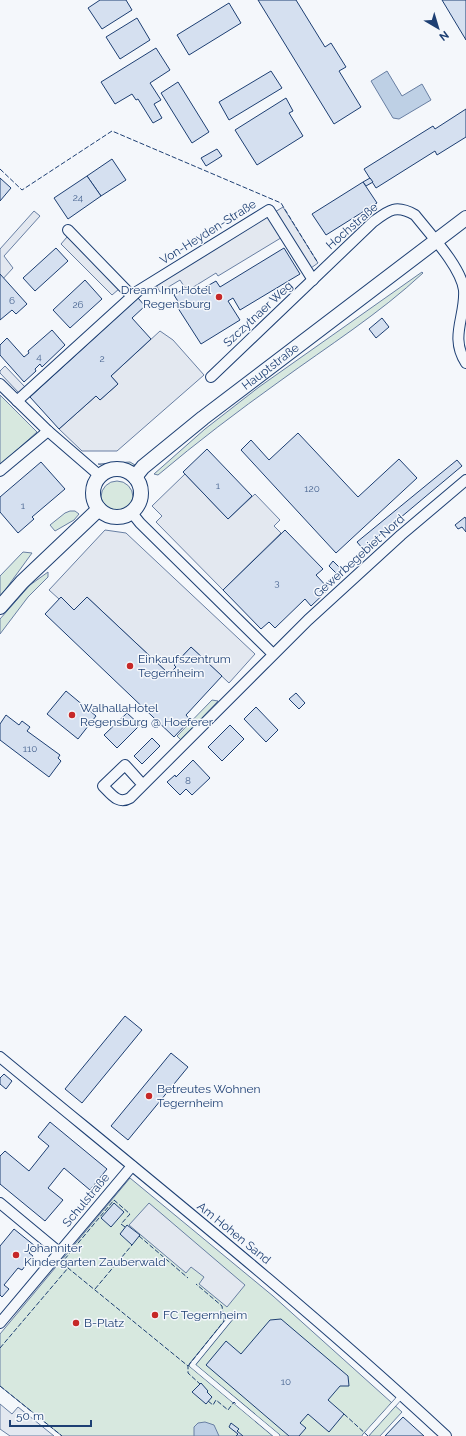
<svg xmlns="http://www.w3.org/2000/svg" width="466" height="1436" font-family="Raleway,sans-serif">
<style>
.green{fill:#d7e8df;stroke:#687fa3}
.parking{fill:#e3e8f0;stroke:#687fa3}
.water{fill:#bed0e5;stroke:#687fa3}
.building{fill:#d5e0f0;stroke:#1d3f73}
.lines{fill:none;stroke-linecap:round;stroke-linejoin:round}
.service-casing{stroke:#1d3f73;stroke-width:6}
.minor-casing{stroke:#1d3f73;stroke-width:12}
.secondary-casing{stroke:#1d3f73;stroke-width:16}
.service{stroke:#f4f7fb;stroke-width:5}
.minor{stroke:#f4f7fb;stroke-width:10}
.secondary{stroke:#f4f7fb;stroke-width:14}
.fence{stroke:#1d3f73;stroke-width:1;stroke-dasharray:5 2;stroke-linecap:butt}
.poi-dot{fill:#c62828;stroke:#f4f7fb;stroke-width:1.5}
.labels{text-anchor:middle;stroke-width:3;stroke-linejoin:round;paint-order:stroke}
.number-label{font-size:10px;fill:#4b6792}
.street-label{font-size:12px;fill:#1d3f73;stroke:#f4f7fb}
.poi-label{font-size:12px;fill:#1d3f73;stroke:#f4f7fb;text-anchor:start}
</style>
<rect width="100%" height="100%" fill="#f4f7fb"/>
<!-- green -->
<g class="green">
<path d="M422,272l1,1c-44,41 -95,73 -143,108 -42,30 -83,61 -122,94l-4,-1 51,-45 54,-42z"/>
<polygon points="0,395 37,432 0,465"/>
<path d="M130,462l5,3c-8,2 -29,2 -37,-1z"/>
<circle cx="117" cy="497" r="16"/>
<polygon points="70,511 75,511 79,514 74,520 55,531 50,525 65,513"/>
<polygon points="23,552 32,553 0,597 0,576"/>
<polygon points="48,572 48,577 28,597 0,634 0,619 30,585"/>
<polygon points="212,700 218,701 181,740 177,736"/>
<polygon points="130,1178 273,1296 402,1412 380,1436 62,1436 0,1386 0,1334"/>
</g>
<!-- parking -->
<g class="parking">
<polygon points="283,207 318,263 311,268 289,233 218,276 216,273 187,291 180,280 160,292 156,285"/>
<polygon points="34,211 40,216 4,256 13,268 0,282 0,249"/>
<polygon points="67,237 119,289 112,295 61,244"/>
<polygon points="160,331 173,340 204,375 117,451 82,451 59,429 96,396 100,400 118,384 111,376"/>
<polygon points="5,366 25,387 19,393 0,373 0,371"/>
<polygon points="185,474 228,519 255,494 280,520 274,526 281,533 223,590 156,522 162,516 152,506"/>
<polygon points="105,530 126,533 255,654 229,683 191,647 174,665 176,667 169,674 87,597 74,610 61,597 59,599 49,590"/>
<polygon points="149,1203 245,1285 227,1307 199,1284 204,1277 191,1267 186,1273 129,1225"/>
<polygon points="0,1404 12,1414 18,1407 54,1436 10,1436 0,1429"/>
</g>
<!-- water -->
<g class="water">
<polygon points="387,71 402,96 422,84 431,100 399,119 393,118 371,81"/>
<polygon points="205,1422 214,1425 219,1436 194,1436 194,1427 198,1423"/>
</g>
<!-- building -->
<g class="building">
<polygon points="100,0 126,0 132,10 102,29 88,8"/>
<polygon points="258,0 296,0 325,47 331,43 346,67 339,71 361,107 334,124"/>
<polygon points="442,0 466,0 466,40"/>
<polygon points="229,3 241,23 189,55 177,35"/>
<polygon points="137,18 150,40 120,59 106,37"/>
<polygon points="156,48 170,70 150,83 161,100 154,104 162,118 153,123 138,99 136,100 132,94 115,104 101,82"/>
<polygon points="271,71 282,88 229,120 219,102"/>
<polygon points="178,82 209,132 192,143 161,93"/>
<polygon points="286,98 293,111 289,113 303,136 257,165 235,130"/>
<polygon points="466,109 466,137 437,155 435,151 376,188 364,169 433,126 435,129"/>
<polygon points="217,149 222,156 206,166 201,158"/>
<polygon points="112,159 126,180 101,196 87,176"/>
<polygon points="87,176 101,196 68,219 54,198"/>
<polygon points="0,178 11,188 0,201"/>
<polygon points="370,178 373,182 366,186 363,182"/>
<polygon points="363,182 377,203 326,235 312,214"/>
<polygon points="56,248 68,261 35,291 23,278"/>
<polygon points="284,248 300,274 240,310 233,298 228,301 240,320 201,344 176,305 179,303 174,295 187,287 192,295 216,281 220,287"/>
<polygon points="0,274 27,304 16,314 12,310 0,320"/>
<polygon points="85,280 102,299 70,328 53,310"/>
<polygon points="138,298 145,306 132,318 151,339 111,376 118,384 100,400 96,396 59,429 30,397"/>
<polygon points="382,318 389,327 376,338 369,329"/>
<polygon points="52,330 65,345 42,367 40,364 35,369 36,371 24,382 0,355 0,345 7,338 24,357 29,353 28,351"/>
<polygon points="298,433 358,497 399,459 417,478 336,553 241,450 251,440 269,460"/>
<polygon points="207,449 252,496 228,519 183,472"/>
<polygon points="457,460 462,466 363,549 357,542"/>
<polygon points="41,462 65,489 32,517 34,519 18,533 0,512 0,497"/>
<polygon points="465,517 466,519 466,532 462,527 458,529 455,525"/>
<polygon points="285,530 323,569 316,575 329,589 311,606 305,599 275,628 269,622 261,629 223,590"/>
<polygon points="333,561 342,570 337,574 329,566"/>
<polygon points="61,597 74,610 87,597 169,674 176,667 174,665 191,647 222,676 186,715 190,720 174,737 45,614"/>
<polygon points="66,691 96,716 78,739 47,714"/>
<polygon points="296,693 305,703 299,709 289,699"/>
<polygon points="256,707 278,730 266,742 244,719"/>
<polygon points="127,713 140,725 117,748 104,735"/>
<polygon points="6,715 19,725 22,721 30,727 27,731 60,755 58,758 61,761 49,777 0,740 0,724"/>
<polygon points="230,725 244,739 222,761 208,747"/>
<polygon points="152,738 160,746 142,764 134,756"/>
<polygon points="193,760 210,778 192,795 186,789 180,795 167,782 175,775 176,777"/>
<polygon points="125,1016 142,1030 82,1103 65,1089"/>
<polygon points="171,1053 188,1067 128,1140 111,1126"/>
<polygon points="4,1074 12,1081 6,1089 0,1084 0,1078"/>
<polygon points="50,1122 107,1169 90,1190 64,1168 48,1188 63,1200 45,1221 0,1184 0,1156 5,1151 29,1171 49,1146 38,1137"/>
<polygon points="114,1203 124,1212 111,1227 101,1218"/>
<polygon points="127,1225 140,1235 132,1245 120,1234"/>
<polygon points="14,1229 35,1246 29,1253 33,1256 22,1270 18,1268 4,1285 9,1289 2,1297 0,1295 0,1246"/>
<polygon points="281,1319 348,1376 349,1386 340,1386 328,1400 344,1414 329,1432 308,1414 300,1423 306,1428 299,1436 289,1436 206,1365 226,1341 241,1354 270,1320"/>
<polygon points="201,1383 208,1391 207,1392 212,1397 206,1404 192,1392"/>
<polygon points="403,1417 424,1436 385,1436"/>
<polygon points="231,1423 239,1429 237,1431 243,1436 236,1436 238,1434 229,1427"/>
</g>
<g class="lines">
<defs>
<g id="service">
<polyline points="232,1316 192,1365 277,1436"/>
<polyline points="365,1436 402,1395"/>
</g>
<g id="minor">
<polyline points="68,230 132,296"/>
<path d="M211,377l162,-155c16,-12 23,-18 42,-7 15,19 46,52 49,75 2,26 -15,47 2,73"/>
<polyline points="0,384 48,431 100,476"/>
<polyline points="17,401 138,291 269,210 313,280"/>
<polyline points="0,471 48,431"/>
<polyline points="132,513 140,523 273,654"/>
<path d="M143,785l-18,-20 -22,21c8,8 15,19 27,12l178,-178 93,-85 65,-55"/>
<path d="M0,1057c150,124 303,246 446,379"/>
<polyline points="0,1203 59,1252"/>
<polyline points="0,1323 132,1166"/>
</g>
<g id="secondary">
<circle cx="117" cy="493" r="24"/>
<path id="s1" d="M135,477l8,-10 60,-49 263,-200"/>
<polyline points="0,607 22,582 99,509"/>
</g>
</defs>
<!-- service casing -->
<use href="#service" class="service-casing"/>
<!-- minor casing -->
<use href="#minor" class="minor-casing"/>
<!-- secondary casing -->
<use href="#secondary" class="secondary-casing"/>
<!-- service -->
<use href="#service" class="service"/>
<!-- minor -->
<use href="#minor" class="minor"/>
<!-- secondary -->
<use href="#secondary" class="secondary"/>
<!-- fence -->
<g class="fence">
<polyline points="0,169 22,190 112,131 281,203 318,263"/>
<polyline points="125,1227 121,1224 130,1214 114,1200 64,1260 68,1268 188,1366 188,1373 200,1384"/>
<polyline points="139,1236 188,1278"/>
<polyline points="95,1289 132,1245"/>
<polyline points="0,1348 68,1268"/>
<polyline points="188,1366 224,1321 222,1306 196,1284"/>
<polyline points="0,1386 62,1436"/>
<polyline points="208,1401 213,1405 216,1400 228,1410 234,1402 236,1404"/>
<polyline points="344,1414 368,1436"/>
</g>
</g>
<!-- markers -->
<g class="poi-dot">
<circle cx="219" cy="297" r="4"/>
<circle cx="130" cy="666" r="4"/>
<circle cx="72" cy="715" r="4"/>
<circle cx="149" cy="1096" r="4"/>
<circle cx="16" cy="1255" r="4"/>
<circle cx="155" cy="1315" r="4"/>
<circle cx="76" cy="1323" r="4"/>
</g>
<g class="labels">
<!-- number labels -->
<g class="number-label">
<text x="78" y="201">24</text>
<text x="12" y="304">6</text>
<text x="78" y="308">26</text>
<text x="39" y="360">4</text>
<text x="102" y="362">2</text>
<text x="218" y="489">1</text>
<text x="312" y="492">120</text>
<text x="23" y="509">1</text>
<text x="277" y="586">3</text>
<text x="30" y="752">110</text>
<text x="188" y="784">8</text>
<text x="286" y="1385">10</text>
</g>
<!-- street labels -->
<g class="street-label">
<text transform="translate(352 226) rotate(-41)" y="4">Hochstraße</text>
<text transform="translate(208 232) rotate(-32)" y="4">Von-Heyden-Straße</text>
<text transform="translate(258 314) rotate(-43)" y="4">Szczytnaer Weg</text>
<text dy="4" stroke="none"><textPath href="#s1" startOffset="175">Hauptstraße</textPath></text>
<text transform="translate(359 556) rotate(-42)" y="4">Gewerbegebiet Nord</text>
<text transform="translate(86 1200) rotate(-50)" y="4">Schulstraße</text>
<text transform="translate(234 1233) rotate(39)" y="4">Am Hohen Sand</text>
</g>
<!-- poi labels -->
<g class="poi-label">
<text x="211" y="294" text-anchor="end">Dream Inn Hotel<tspan x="211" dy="14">Regensburg</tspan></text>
<text x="138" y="663">Einkaufszentrum<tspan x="138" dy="14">Tegernheim</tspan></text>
<text x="80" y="712">WalhallaHotel<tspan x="80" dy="14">Regensburg @ Hoeferer</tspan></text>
<text x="157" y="1093">Betreutes Wohnen<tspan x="157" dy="14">Tegernheim</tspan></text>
<text x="24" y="1252">Johanniter<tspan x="24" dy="14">Kindergarten Zauberwald</tspan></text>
<text x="163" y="1319">FC Tegernheim</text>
<text x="84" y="1327">B-Platz</text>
</g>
</g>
<!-- north arrow -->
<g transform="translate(438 28) rotate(142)" stroke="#f4f7fb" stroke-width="3" paint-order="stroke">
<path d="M0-3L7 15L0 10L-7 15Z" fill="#1d3f73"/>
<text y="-6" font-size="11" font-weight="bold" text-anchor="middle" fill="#1d3f73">N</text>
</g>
<!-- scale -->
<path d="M10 1420v6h81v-6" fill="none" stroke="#1d3f73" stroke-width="2"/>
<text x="16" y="1420" font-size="12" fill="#1d3f73" stroke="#f4f7fb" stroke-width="3" paint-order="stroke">50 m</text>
</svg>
